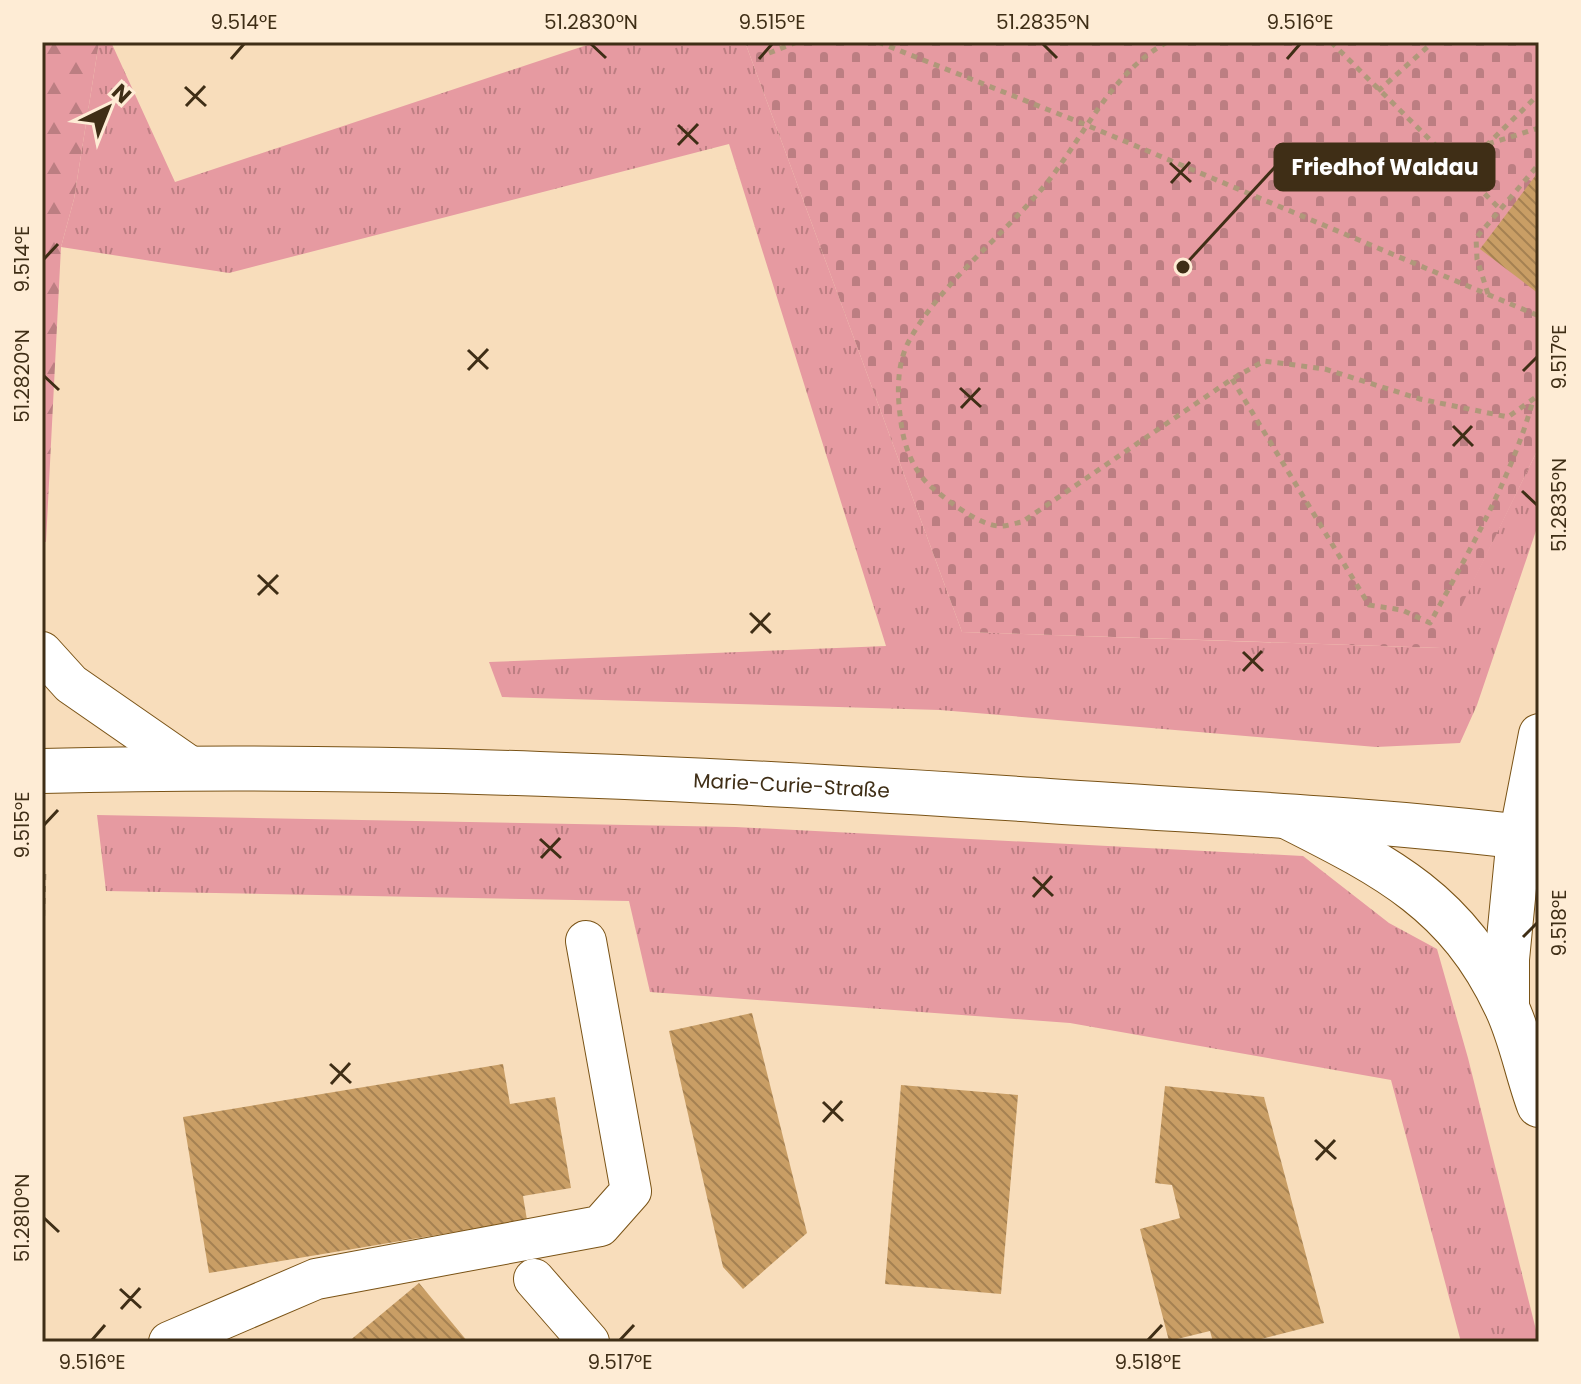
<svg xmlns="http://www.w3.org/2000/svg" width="1581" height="1384" font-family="Poppins,sans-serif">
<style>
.grass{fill:url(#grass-tufts)}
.forest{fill:url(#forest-firs)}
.cemetery{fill:url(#cemetery-stones)}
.building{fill:url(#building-back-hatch)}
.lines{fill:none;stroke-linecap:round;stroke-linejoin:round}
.minor-casing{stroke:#7a5316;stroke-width:42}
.major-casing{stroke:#7a5316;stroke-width:46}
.highway-casing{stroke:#7a5316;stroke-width:46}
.path{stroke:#af987a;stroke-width:5;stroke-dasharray:6 6;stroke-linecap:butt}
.minor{stroke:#fff;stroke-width:40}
.major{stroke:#fff;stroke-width:44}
.highway{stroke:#fff;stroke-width:44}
.ticks{fill:none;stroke:#3f2e16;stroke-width:3}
.labels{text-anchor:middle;stroke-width:6;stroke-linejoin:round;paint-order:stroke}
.street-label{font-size:20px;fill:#3f2e16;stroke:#feecd5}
.leader{fill:none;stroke:#3f2e16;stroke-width:3}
.callout-dot{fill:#3f2e16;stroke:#feecd5;stroke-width:3}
.callout{fill:#3f2e16;stroke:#3f2e16;stroke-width:3}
.callout-label{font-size:22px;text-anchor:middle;font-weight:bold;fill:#fff}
.neatline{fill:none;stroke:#3f2e16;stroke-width:3}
.ticks-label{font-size:20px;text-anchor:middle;fill:#3f2e16}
</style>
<defs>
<pattern id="grass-tufts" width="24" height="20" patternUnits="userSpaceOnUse" patternTransform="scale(2)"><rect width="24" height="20" fill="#e69aa1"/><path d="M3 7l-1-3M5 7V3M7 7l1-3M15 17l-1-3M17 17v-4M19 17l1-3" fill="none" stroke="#bc7e82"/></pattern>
<pattern id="forest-firs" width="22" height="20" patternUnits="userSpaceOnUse" patternTransform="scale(2)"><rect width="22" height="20" fill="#e69aa1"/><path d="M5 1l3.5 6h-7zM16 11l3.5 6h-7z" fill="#bc7e82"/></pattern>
<pattern id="cemetery-stones" width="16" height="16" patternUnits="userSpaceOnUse" patternTransform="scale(2)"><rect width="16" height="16" fill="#e69aa1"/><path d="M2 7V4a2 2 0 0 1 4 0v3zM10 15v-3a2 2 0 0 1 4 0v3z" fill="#bc7e82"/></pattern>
<pattern id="building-back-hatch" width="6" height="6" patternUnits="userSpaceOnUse" patternTransform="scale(2)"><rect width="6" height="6" fill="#c99e65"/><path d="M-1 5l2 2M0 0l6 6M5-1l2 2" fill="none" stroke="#a58152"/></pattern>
</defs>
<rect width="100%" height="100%" fill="#f8ddbb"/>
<!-- grass -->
<g class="grass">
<polygon points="99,42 111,42 175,182 596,42 745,42 962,632 1440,648 1539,447 1539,522 1477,705 1460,743 1376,747 940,710 502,697 489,662 886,646 729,144 229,273 61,247 74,199"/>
<polygon points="97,815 736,827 1303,856 1389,923 1437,949 1468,1058 1539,1342 1461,1342 1391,1080 1070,1023 650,992 629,901 106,891"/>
</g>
<!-- forest -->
<polygon class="forest" points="42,42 99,42 74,199 61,247 46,542 42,541"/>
<!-- cemetery -->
<polygon class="cemetery" points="745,42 1539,42 1539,447 1441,648 962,632"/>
<!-- building -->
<g class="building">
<polygon points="1539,171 1539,294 1480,249"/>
<polygon points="752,1013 807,1233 743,1289 723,1267 669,1031"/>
<polygon points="503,1064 510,1104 555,1097 571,1188 523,1196 527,1220 209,1273 183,1117"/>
<polygon points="901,1085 1018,1095 1001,1294 885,1284"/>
<polygon points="1165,1086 1264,1097 1324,1323 1249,1342 1213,1342 1210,1331 1169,1341 1140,1229 1180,1218 1172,1185 1155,1183"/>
<polygon points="419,1283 468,1342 348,1342"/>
</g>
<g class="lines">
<defs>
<g id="minor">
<polyline points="42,652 71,684 195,770"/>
<polyline points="1519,837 1539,734"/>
<polyline points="534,1279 589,1342"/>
<polyline points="169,1342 316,1279 600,1226 631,1191 586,941"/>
</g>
<g id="major">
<path id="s1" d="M42,771c332,-9 663,7 994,29 167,12 337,18 503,39"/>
</g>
<g id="highway">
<path d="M1290,818c97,49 168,85 216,188 15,31 21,67 33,99"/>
<polyline points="1507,1007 1507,959 1519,837"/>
</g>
</defs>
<!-- minor casing -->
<use href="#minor" class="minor-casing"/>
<!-- major casing -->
<use href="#major" class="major-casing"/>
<!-- highway casing -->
<use href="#highway" class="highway-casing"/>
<!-- path -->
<g class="path">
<polyline points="878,42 1084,124 1539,316"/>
<path d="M1167,42c-57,32 -82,93 -121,142 -42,51 -104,98 -136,155 -14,25 -13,56 -9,83 3,26 14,53 34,68 16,13 43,34 63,36 7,1 17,-3 24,-4l210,-143 32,-18 61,8 95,30 88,18 31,-22"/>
<polyline points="1331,42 1499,208"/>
<polyline points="769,53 797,42"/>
<polyline points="1378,91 1433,42"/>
<polyline points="1488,144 1539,128"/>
<polyline points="1460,171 1539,94"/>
<polyline points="1488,294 1477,259 1476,238 1539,164"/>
<path d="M1232,379l137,226 33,5 28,13c38,-70 80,-142 102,-219"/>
<polyline points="42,940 44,869"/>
</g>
<!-- minor -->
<use href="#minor" class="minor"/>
<!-- major -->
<use href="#major" class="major"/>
<!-- highway -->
<use href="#highway" class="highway"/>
</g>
<!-- ticks -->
<path class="ticks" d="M591,44l15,14M1043,44l14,14M231,59l13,-15M759,59l13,-15M1287,59l13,-15M185,87l21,19M186,106l19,-20M678,125l20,19M678,145l20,-21M1170,163l21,19M1171,183l19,-21M44,259l14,-15M468,350l20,19M468,370l20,-21M1523,371l14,-14M44,376l15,14M960,388l21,19M961,408l19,-20M1453,426l20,20M1453,446l19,-20M1522,491l15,14M258,575l20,19M258,595l20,-20M750,613l21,20M751,633l19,-20M1243,652l20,19M1243,671l19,-20M44,825l14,-15M540,839l21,19M541,858l19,-20M1033,877l20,19M1033,897l19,-21M1523,937l14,-14M330,1064l21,19M331,1084l19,-21M823,1102l20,19M823,1122l19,-21M1315,1140l21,19M1316,1160l19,-20M44,1218l15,14M120,1289l21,19M121,1309l19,-21M92,1340l13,-15M620,1340l14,-15M1148,1340l14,-15"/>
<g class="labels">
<!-- street labels -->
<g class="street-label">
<text dy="7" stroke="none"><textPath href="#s1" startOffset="750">Marie-Curie-Straße</textPath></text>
</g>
</g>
<!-- callouts -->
<path class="leader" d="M1183 267L1275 167"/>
<circle class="callout-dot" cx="1183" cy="267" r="8"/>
<rect class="callout" x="1275" y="144" width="219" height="46" rx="8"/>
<g class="callout-label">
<text x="1385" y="175">Friedhof Waldau</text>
</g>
<!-- border -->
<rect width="1581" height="1384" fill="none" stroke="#feecd5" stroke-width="88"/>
<!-- north arrow -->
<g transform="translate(108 108) rotate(43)" stroke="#feecd5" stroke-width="6" paint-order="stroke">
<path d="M0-6L14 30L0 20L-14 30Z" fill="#3f2e16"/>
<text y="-12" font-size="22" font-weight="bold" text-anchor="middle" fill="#3f2e16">N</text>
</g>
<rect x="44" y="44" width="1493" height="1296" class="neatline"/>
<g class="ticks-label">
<text x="244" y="29">9.514°E</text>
<text x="591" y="29">51.2830°N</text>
<text x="772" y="29">9.515°E</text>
<text x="1043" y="29">51.2835°N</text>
<text x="1300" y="29">9.516°E</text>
<text transform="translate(22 259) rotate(-90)" y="7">9.514°E</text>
<text transform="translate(1559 357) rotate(-90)" y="7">9.517°E</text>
<text transform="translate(22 376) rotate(-90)" y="7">51.2820°N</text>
<text transform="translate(1559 505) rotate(-90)" y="7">51.2835°N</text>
<text transform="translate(22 825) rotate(-90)" y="7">9.515°E</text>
<text transform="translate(1559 923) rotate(-90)" y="7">9.518°E</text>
<text transform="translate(22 1218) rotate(-90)" y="7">51.2810°N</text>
<text x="92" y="1369">9.516°E</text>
<text x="620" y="1369">9.517°E</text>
<text x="1148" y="1369">9.518°E</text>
</g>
</svg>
